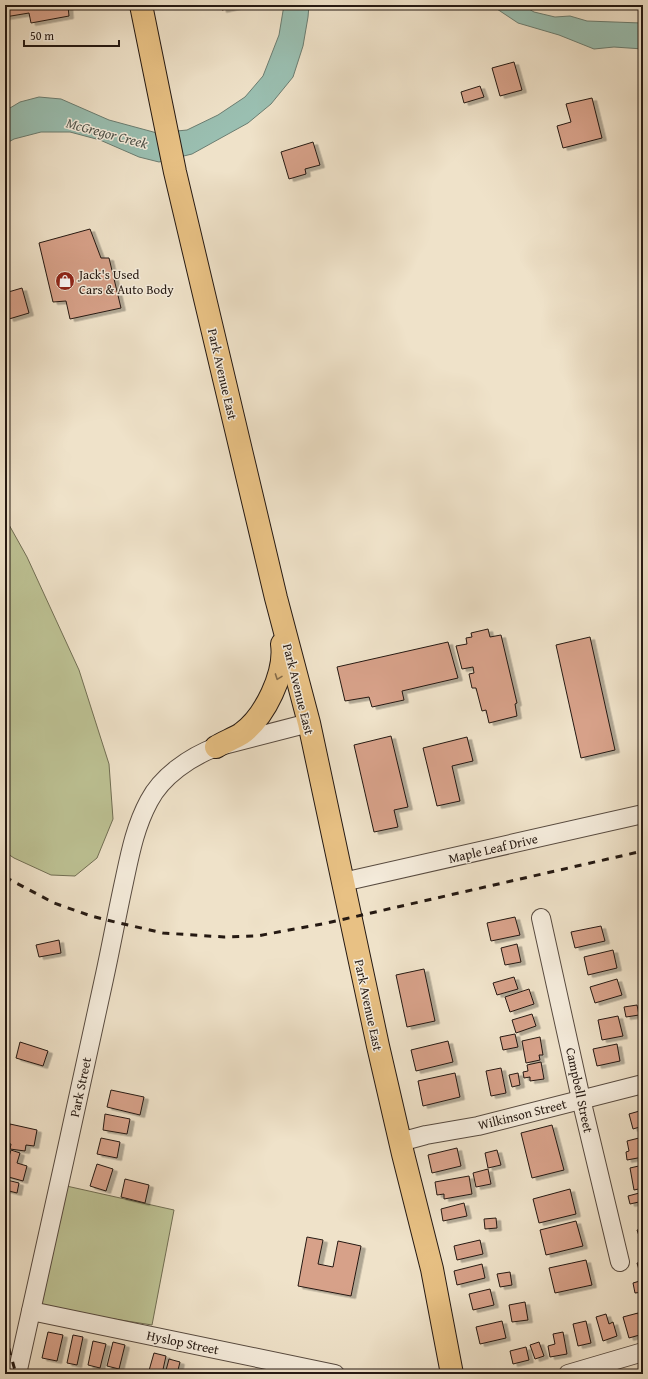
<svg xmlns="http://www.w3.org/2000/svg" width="648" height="1379" font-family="'Gentium Book Plus',serif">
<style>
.green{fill:#bdc294;stroke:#716e53}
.water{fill:#9abfb1;stroke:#6b7d71}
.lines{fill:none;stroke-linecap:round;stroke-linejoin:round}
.stream{stroke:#6b7d71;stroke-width:4}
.building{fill:#d7a189;stroke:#251912;filter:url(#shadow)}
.minor-casing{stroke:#584b40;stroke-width:20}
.major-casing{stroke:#251912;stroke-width:24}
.minor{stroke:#f5ecdc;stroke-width:18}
.major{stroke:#e8c184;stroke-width:22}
.rail{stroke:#251912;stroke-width:3;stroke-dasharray:7 7;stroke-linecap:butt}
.oneway{stroke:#866d4b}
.labels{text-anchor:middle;stroke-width:3;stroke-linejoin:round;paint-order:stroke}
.poi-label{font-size:13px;fill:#251912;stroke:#f5ecdc;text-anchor:start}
.street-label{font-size:13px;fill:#251912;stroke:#f5ecdc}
.water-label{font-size:14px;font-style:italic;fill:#4e534a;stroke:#f5ecdc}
</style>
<defs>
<filter id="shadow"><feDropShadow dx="4.5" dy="2.5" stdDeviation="0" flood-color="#0004"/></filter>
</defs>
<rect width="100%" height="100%" fill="#efe2c9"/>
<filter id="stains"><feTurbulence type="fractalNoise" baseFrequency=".005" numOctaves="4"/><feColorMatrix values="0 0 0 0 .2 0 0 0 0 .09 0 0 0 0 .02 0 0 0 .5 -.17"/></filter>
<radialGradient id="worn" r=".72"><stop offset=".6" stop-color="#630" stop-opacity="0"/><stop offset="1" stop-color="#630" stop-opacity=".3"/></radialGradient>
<!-- green -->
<g class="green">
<polygon points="5,520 8,523 27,557 79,670 109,764 113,819 97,858 75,876 51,875 14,858 5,852"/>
<polygon points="62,1185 174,1210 152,1325 45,1308 39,1301"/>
</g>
<!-- water -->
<g class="water">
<polygon points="284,5 309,5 308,17 303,46 293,77 271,104 248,123 192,154 159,162 139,157 100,140 70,132 41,132 14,139 5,144 5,111 20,102 39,97 61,99 109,120 157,133 187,130 218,115 245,97 263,76 279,35"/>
<polygon points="491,5 522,5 534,12 555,17 570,16 587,21 641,23 643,23 643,49 614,47 594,49 559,35 518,23"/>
</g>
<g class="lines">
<!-- stream -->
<polyline class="stream" points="5,1357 7,1363"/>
</g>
<!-- building -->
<g class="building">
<polygon points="5,5 71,5 68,6 69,16 31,23 29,13 5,17"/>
<polygon points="221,5 243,5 222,10"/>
<polygon points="514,62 522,90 500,96 492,68"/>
<polygon points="480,86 484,97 464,103 461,92"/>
<polygon points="592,98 602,138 563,148 557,126 571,122 566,104"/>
<polygon points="313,142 320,165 305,169 306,174 289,179 281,152"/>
<polygon points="90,229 101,258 109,258 121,308 70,319 66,301 53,302 39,243"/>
<polygon points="22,288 29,313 9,319 5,306 5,293"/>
<polygon points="488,629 490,637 501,635 517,703 515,704 517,716 489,723 486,710 482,711 476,688 472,688 469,674 474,673 473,667 462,669 456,646 467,644 466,638 472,637 471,633"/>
<polygon points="590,637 615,750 581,758 556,645"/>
<polygon points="448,642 458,678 402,691 404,700 372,707 369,697 345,701 337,667"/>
<polygon points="391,736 408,807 394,810 398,827 374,832 354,745"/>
<polygon points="467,737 473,761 452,766 460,801 437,806 423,748"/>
<polygon points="515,917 520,935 491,941 487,923"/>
<polygon points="601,926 605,941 575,948 571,932"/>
<polygon points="59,940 61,953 39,957 36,945"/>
<polygon points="517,944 521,962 505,965 501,948"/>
<polygon points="613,950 617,968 588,975 584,957"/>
<polygon points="424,969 435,1021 407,1027 396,975"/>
<polygon points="514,977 518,989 497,995 493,983"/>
<polygon points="617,979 622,995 595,1003 590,987"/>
<polygon points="529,989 534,1004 510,1012 505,997"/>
<polygon points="637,1005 639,1015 626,1017 624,1007"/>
<polygon points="532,1014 536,1026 516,1033 512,1020"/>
<polygon points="618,1016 623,1036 602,1040 598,1020"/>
<polygon points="515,1034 518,1047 503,1050 500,1037"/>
<polygon points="540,1037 543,1055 539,1055 540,1060 526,1063 522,1041"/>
<polygon points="448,1041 453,1062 416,1071 411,1050"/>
<polygon points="20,1042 48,1051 43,1066 16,1058"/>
<polygon points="617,1044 620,1061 597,1066 593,1049"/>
<polygon points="541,1062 544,1079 530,1081 530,1077 524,1078 523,1072 528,1071 527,1065"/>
<polygon points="501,1068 506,1093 491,1096 486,1071"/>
<polygon points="455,1073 460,1097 423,1106 418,1081"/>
<polygon points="518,1073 520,1085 512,1087 509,1075"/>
<polygon points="111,1090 144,1097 140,1115 107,1107"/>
<polygon points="643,1110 643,1126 633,1129 629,1114"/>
<polygon points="105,1114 130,1119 127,1134 103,1130"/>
<polygon points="10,1124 37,1130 34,1146 26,1145 25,1151 10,1149 11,1144 5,1143 5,1129 9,1130"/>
<polygon points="552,1125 564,1170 532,1178 521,1133"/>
<polygon points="643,1137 643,1157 627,1160 626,1152 629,1151 627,1141"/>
<polygon points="101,1138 120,1142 117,1158 97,1154"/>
<polygon points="457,1148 461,1166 432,1173 428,1155"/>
<polygon points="11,1150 20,1153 17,1163 27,1166 23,1181 5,1176 5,1170"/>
<polygon points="497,1150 501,1165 488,1168 485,1153"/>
<polygon points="97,1164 113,1169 106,1191 90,1186"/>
<polygon points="643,1165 643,1188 634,1190 630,1168"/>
<polygon points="488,1169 491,1184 476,1187 473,1173"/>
<polygon points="469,1176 472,1194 444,1199 444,1194 437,1195 435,1182"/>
<polygon points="125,1179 149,1185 145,1203 121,1197"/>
<polygon points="7,1180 19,1183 17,1193 5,1190"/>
<polygon points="570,1189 576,1214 539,1223 533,1199"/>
<polygon points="643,1192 643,1201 630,1204 628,1196"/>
<polygon points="464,1203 467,1216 443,1221 441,1209"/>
<polygon points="496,1218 497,1228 485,1229 484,1219"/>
<polygon points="576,1221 583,1246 546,1255 540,1230"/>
<polygon points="643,1229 643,1245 642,1245 637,1230"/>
<polygon points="307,1237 323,1240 318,1264 333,1267 338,1241 361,1246 351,1296 298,1286"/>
<polygon points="480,1240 483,1254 457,1260 454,1246"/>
<polygon points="586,1260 592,1285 555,1293 549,1268"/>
<polygon points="643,1262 643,1280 642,1280 637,1263"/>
<polygon points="482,1264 485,1278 457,1285 454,1271"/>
<polygon points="510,1272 512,1285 500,1287 497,1274"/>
<polygon points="643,1280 643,1292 635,1293 633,1283"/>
<polygon points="490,1289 494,1305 473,1310 469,1294"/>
<polygon points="525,1302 528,1320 512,1322 509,1305"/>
<polygon points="638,1313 643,1334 629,1338 623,1317"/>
<polygon points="606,1314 609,1324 613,1322 617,1336 603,1341 596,1317"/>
<polygon points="502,1321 506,1338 480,1344 476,1327"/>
<polygon points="586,1321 591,1343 578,1346 573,1324"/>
<polygon points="48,1332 63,1335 57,1361 42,1358"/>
<polygon points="563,1332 567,1354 550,1357 548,1346 555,1344 553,1334"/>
<polygon points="73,1335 83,1337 77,1365 67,1363"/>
<polygon points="93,1341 106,1344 100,1368 88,1365"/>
<polygon points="113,1342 125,1345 119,1369 107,1366"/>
<polygon points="539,1342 544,1356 535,1359 530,1345"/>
<polygon points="526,1347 529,1360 513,1364 510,1351"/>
<polygon points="154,1353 166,1356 162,1374 148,1374"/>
<polygon points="169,1359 180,1362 177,1374 165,1374"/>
</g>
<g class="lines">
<defs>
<g id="minor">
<polyline points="343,882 643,814"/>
<polyline points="541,918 581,1099 620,1262"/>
<polyline points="400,1142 426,1135 478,1126 643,1084"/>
<polyline points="31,1311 335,1374"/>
<path d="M17,1374c30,-132 58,-263 87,-395 7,-32 13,-65 20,-97 6,-28 11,-55 25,-81 13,-25 41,-44 67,-54l93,-24"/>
<polyline points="568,1374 643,1352"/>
</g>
<g id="major">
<polyline points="141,5 175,172 276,598 309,723 378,1046 403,1154 432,1269 452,1374"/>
<path d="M216,747c8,-5 17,-8 25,-13 24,-17 45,-61 41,-90"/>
</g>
</defs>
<!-- minor casing -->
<use href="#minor" class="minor-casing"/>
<!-- major casing -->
<use href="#major" class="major-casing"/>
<!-- minor -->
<use href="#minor" class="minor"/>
<!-- major -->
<use href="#major" class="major"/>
<!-- rail -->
<g class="rail">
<polyline points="5,877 54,903 91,916 115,922 163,933 224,937 257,936 327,923 643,851"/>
<polyline points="5,1335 16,1374"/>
</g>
</g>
<!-- one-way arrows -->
<defs><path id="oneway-chevron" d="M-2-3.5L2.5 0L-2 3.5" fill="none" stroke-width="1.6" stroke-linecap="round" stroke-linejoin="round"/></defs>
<use class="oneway" href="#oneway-chevron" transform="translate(278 677) rotate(110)"/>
<!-- icons -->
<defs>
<symbol id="shop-disc" viewBox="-11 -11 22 22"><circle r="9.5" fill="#8f2418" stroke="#f5ecdc"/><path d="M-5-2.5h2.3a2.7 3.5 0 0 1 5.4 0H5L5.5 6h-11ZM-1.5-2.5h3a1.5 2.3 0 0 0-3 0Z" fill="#fff"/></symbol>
</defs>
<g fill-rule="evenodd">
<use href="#shop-disc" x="54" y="270" width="22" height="22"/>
</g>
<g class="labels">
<!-- poi labels -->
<g class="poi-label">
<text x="79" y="279">Jack's Used<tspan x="79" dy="15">Cars &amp; Auto Body</tspan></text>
</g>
<!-- street labels -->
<g class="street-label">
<text transform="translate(223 374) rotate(77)" y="5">Park Avenue East</text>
<text transform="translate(299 689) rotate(76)" y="5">Park Avenue East</text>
<text transform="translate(493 848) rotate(-13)" y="5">Maple Leaf Drive</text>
<text transform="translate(369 1005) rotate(78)" y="5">Park Avenue East</text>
<text transform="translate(80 1087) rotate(-78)" y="5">Park Street</text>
<text transform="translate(580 1090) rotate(78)" y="5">Campbell Street</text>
<text transform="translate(522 1114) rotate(-14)" y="5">Wilkinson Street</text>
<text transform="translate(183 1342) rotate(12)" y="5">Hyslop Street</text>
</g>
<!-- water labels -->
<g class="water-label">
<text transform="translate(107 133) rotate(15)" y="5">McGregor Creek</text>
</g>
</g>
<!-- margin -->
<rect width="648" height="1379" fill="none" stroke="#efe2c9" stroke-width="20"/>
<rect x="6" y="6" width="636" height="1367" fill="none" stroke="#251912" stroke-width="2"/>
<rect x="10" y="10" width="628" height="1359" fill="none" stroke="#251912"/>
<!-- scale -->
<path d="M24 40v6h95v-6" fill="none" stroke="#251912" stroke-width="2"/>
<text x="30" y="40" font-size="12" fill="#251912" stroke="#f5ecdc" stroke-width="3" paint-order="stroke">50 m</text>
<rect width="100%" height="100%" filter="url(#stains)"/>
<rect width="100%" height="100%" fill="url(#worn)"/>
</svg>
